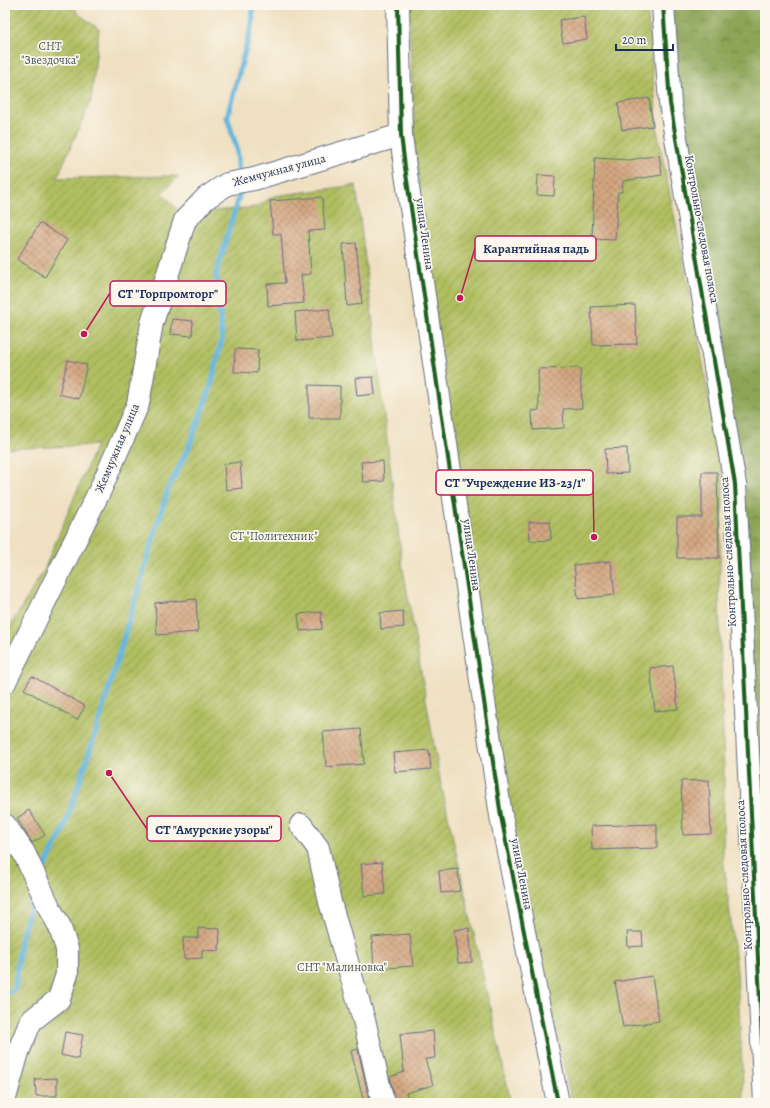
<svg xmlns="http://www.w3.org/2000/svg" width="770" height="1108" font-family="Alegreya,serif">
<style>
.forest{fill:url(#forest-crowns);stroke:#546a5a}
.garden{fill:url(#garden-furrows);stroke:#667660}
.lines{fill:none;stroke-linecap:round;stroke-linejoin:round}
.stream{stroke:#63b5de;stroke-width:5.5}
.building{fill:url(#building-cross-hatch)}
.minor-casing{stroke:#656d81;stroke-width:24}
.tertiary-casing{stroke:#656d81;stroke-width:24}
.minor{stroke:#fff;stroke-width:22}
.tertiary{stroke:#fff;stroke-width:22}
.cycleway-casing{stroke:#fbf7ec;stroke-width:6}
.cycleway{stroke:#1b5e20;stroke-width:4}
.labels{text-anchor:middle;stroke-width:3.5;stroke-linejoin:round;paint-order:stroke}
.park-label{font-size:12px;fill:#485a5f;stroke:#fbf7ec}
.street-label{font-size:12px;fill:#1b2f5e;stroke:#fbf7ec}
.leader{fill:none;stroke:#c2185b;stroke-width:1.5}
.callout-dot{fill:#c2185b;stroke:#fbf7ec;stroke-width:1.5}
.callout{fill:#fbf7ec;stroke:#c2185b;stroke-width:1.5}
.callout-label{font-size:13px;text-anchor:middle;font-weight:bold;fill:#1b2f5e}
</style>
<defs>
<pattern id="forest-crowns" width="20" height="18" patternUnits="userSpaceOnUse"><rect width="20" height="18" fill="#8ca557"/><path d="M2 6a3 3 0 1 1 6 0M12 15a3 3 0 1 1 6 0" fill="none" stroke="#72874b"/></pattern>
<pattern id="garden-furrows" width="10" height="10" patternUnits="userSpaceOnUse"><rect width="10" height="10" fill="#b0be61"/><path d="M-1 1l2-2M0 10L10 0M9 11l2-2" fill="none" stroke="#8e9b53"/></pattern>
<pattern id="building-cross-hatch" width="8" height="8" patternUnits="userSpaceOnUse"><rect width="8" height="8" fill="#d4a781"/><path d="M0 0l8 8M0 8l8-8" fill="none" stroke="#ab886d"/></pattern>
</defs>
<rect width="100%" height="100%" fill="#fbf7ec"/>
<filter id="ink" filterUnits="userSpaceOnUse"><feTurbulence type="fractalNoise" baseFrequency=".025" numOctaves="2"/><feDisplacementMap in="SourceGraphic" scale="8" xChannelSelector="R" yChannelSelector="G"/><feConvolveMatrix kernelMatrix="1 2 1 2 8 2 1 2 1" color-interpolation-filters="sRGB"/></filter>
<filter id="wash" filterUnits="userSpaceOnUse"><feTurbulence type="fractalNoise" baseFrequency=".012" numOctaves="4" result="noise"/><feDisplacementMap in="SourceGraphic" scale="16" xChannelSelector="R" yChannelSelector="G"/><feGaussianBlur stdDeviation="0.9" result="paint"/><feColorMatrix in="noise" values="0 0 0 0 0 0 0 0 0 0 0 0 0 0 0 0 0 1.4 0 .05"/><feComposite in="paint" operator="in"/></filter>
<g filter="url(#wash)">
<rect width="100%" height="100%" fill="#efe0c1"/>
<!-- forest -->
<polygon class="forest" points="665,5 765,5 765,1103 739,486"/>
<!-- garden -->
<g class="garden">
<polygon points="5,5 75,5 76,12 99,29 91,101 57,178 179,176 162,193 190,223 212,211 256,207 274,196 356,185 402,563 440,779 511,1103 5,1103 5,635 44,570 96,445 5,449"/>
<polygon points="408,5 647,5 658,135 694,313 723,478 719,596 724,771 723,857 737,972 744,1103 572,1103 512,836 450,429 416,158"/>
</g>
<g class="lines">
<!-- stream -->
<g class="stream">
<polyline points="239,177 237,149 227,117 252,25 253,5"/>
<polyline points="40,876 63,831 94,738 168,489 188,449 211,386 222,338 216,274 240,192 240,186"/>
<polyline points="5,995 15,989 20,941 35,892"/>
</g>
</g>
<g id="blocks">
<!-- building -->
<g class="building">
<polygon points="584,17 587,39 563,43 559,20"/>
<polygon points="649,98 653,126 622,130 618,103"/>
<polygon points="659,155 662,175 623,181 622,192 618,192 615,240 592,239 595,158 629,160"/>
<polygon points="538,175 555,176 554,196 537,195"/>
<polygon points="322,197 325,230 308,231 311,274 301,275 304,303 268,306 267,284 285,283 281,234 273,234 270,201"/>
<polygon points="40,223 67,240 45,277 17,259"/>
<polygon points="356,243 362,304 347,306 343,244"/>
<polygon points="635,305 637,344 593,345 591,307"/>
<polygon points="329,309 332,338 297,341 295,312"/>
<polygon points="172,319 193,321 192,336 170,334"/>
<polygon points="235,349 258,350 257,373 234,372"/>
<polygon points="68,360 87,365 79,399 59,394"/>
<polygon points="580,368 582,408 563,409 564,428 533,430 532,411 539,410 538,369"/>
<polygon points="373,377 375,394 357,396 355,378"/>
<polygon points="309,385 340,386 340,418 309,418"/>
<polygon points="627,448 628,473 606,474 605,449"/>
<polygon points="383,461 384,481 363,482 361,462"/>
<polygon points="240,462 242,488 226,490 224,464"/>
<polygon points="702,472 717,472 719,558 677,558 677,517 702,517"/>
<polygon points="550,521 551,540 530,541 529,522"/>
<polygon points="611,561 615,595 578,599 574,565"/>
<polygon points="196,599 198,632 157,635 155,603"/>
<polygon points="403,611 404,627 381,629 380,613"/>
<polygon points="321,612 322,629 300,631 298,614"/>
<polygon points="673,666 678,709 655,711 650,668"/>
<polygon points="32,676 85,706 77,720 24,689"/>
<polygon points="361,729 364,764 326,767 323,732"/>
<polygon points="429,750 431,769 395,772 393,753"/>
<polygon points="709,780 711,834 683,835 681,781"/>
<polygon points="29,810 45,835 32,843 17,818"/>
<polygon points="657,824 657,848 592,850 591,826"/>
<polygon points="382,862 385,894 364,896 361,864"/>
<polygon points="458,869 460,891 441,893 439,871"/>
<polygon points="198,928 220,929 219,951 202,950 202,958 184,959 183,938 198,938"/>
<polygon points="469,928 472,962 458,963 454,930"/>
<polygon points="627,932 642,932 643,946 628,947"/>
<polygon points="410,934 413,966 374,969 372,937"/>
<polygon points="652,976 659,1021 623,1027 615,982"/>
<polygon points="433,1031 435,1058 425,1059 433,1085 406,1093 409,1103 395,1103 390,1077 404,1072 400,1034"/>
<polygon points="65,1032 83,1035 78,1059 61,1055"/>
<polygon points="358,1049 370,1103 364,1103 351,1051"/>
<polygon points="57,1078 57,1096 36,1096 35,1079"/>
</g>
</g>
</g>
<g filter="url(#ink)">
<use href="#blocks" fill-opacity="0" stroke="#656d81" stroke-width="1"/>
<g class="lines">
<defs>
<g id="minor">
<polyline points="663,5 670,103 735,484 765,1103"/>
<polyline points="5,682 101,488 138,404 152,323 185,220 206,198 227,184 254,179 401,135"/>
<polyline points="5,825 24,853 50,909 59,925 67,949 67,974 59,999 31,1021 18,1052 5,1098"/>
<polyline points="301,825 318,848 330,902 365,1024 383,1103"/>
</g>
<polyline id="tertiary" points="398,5 401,135 405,167 501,816 558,1103"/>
</defs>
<!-- minor casing -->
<use href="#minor" class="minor-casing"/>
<!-- tertiary casing -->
<use href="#tertiary" class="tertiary-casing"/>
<!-- minor -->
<use href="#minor" class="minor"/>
<!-- tertiary -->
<use href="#tertiary" class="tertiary"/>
<defs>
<g id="cycleway">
<polyline points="398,5 401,135 405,167 501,816 558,1103"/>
<polyline points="663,5 670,103 735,484 765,1103"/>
</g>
</defs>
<!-- cycleway casing -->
<use href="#cycleway" class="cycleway-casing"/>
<!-- cycleway -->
<use href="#cycleway" class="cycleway"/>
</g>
</g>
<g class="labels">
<!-- park labels -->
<g class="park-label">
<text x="50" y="50">СНТ<tspan x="50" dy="14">"Звездочка"</tspan></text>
<text x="274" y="540">СТ "Политехник"</text>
<text x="342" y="971">СНТ "Малиновка"</text>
</g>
<!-- street labels -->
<g class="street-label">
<text transform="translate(279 170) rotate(-15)" y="4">Жемчужная улица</text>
<text transform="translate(702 229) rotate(80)" y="4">Контрольно-следовая полоса</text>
<text transform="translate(425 234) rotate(82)" y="4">улица Ленина</text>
<text transform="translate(117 448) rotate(-67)" y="4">Жемчужная улица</text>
<text transform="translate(728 552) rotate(-93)" y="4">Контрольно-следовая полоса</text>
<text transform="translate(472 555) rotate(82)" y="4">улица Ленина</text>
<text transform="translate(522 874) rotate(79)" y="4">улица Ленина</text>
<text transform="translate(744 875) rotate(-93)" y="4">Контрольно-следовая полоса</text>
</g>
</g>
<!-- callouts -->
<path class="leader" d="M460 298L475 248M84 334L110 293M594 537L593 482M109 773L147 829"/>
<g class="callout-dot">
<circle cx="460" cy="298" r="4"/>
<circle cx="84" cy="334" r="4"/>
<circle cx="594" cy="537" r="4"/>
<circle cx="109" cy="773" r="4"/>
</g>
<g class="callout">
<rect x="475" y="236" width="121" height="25" rx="4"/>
<rect x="110" y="281" width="116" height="25" rx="4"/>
<rect x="436" y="470" width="157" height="25" rx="4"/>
<rect x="147" y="816" width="134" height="25" rx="4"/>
</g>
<g class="callout-label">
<text x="536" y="253">Карантийная падь</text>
<text x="168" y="298">СТ "Горпромторг"</text>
<text x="515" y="487">СТ "Учреждение ИЗ-23/1"</text>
<text x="214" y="834">СТ "Амурские узоры"</text>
</g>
<!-- margin -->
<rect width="770" height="1108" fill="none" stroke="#fbf7ec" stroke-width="20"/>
<!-- scale -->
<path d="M616 44v6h57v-6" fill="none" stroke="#1b2f5e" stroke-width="2"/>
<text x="622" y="44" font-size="12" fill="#1b2f5e" stroke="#fbf7ec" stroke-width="3" paint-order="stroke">20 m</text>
</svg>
